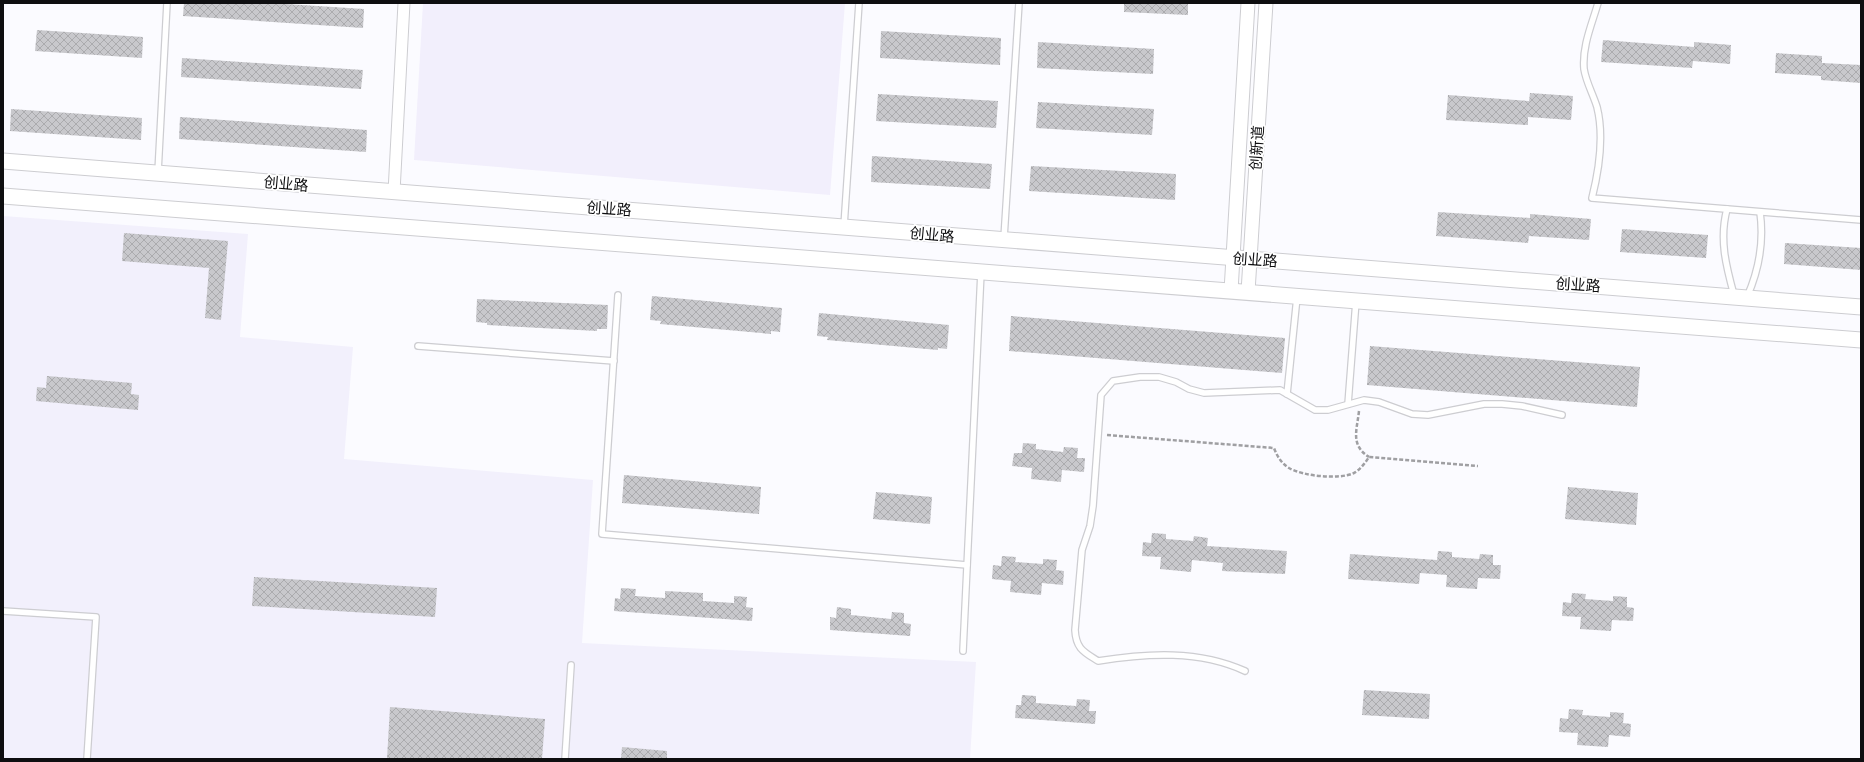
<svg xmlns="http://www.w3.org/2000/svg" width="1864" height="762" font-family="Jost,'Noto Sans SC',sans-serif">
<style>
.built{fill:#f2f0fc}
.education{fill:#f2effc}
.building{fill:url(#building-cross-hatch)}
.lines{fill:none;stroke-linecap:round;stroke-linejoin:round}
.service-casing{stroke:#cdcdd1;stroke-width:8}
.minor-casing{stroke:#cdcdd1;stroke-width:13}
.tertiary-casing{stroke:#cdcdd1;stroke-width:15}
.secondary-casing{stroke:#cdcdd1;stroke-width:17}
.path{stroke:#9f9fa2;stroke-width:2.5;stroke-dasharray:4 2;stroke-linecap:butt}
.service{stroke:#fff;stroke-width:5.5}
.minor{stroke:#fff;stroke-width:11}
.tertiary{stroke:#fff;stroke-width:13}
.secondary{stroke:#fff;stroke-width:15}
.labels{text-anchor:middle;stroke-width:3.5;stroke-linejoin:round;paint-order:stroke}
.street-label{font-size:15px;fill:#0e0e10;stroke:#fff}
</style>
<defs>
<pattern id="building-cross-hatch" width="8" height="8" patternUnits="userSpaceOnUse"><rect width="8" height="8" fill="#c8c8cc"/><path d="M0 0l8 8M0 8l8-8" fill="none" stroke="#ababae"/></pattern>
</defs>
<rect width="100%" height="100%" fill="#fbfbff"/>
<!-- built -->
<polygon class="built" points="3,216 248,234 240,337 353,347 344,459 593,480 582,643 976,662 970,759 3,759"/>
<!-- education -->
<polygon class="education" points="423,3 845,3 830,195 414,160"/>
<!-- building -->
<g class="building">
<polygon points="184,3 271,3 364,9 363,28 183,16"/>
<polygon points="1124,3 1188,3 1188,15 1124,12"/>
<polygon points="37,30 143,37 142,58 35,51"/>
<polygon points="881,31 1001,38 1000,65 880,58"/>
<polygon points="1603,40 1694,47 1694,42 1731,45 1730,64 1693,61 1692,68 1601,62"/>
<polygon points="1038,42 1154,49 1153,74 1037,68"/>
<polygon points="1776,53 1822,56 1822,63 1861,65 1861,83 1821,80 1821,76 1775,73"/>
<polygon points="182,58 363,70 361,89 181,77"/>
<polygon points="1530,93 1573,96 1571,120 1528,117 1528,125 1446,120 1448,95 1529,101"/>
<polygon points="878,94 998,101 996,128 876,121"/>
<polygon points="1038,102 1154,109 1152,135 1036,128"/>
<polygon points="11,109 142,118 141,140 10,131"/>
<polygon points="180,117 367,130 366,152 179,139"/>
<polygon points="872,156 992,164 990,189 871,182"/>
<polygon points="1031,166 1176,174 1175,200 1029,191"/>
<polygon points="1438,212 1530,218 1530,214 1591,219 1589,240 1529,236 1528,243 1436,236"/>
<polygon points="1622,229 1708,235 1706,258 1620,252"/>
<polygon points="124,233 228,241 221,320 205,318 209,268 122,261"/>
<polygon points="1785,243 1861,248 1861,270 1784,264"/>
<polygon points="652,296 782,308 780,332 771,331 771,334 660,324 661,321 650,320"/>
<polygon points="477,299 608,305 607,329 597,329 597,331 487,325 487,323 476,322"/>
<polygon points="819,313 949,325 947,349 938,348 938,350 827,340 828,337 817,336"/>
<polygon points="1011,316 1285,338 1282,373 1009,351"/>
<polygon points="1370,346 1640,367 1637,407 1367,385"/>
<polygon points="47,376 132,383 131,394 139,395 138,410 36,401 37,387 46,388"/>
<polygon points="1023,443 1036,444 1036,449 1063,452 1064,447 1078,448 1077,458 1085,458 1084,472 1062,470 1061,482 1031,479 1032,468 1012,466 1014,453 1022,453"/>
<polygon points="624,475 761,487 759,514 622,503"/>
<polygon points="1568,487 1638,493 1636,525 1565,519"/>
<polygon points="876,492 932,497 930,524 873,519"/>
<polygon points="1152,533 1166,534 1166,539 1193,541 1194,536 1208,538 1207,546 1287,551 1285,574 1222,571 1223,563 1192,560 1191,572 1160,569 1161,557 1142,556 1143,542 1151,543"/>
<polygon points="1438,551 1452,552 1452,557 1479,559 1480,554 1493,555 1493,565 1501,565 1500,579 1478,578 1477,589 1446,587 1447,575 1420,573 1419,584 1348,579 1350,554 1437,560"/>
<polygon points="1002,556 1016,557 1015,562 1043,564 1043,559 1057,560 1056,570 1064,571 1063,585 1042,583 1041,595 1010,592 1011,581 992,579 993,565 1001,566"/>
<polygon points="254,577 437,588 435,617 252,606"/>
<polygon points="621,588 636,589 635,596 665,598 665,591 703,593 703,601 734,603 734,596 747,597 746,607 753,608 752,621 614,611 615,598 620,599"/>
<polygon points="1572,593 1586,594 1585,599 1613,601 1613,596 1627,597 1627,607 1634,608 1633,621 1612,620 1611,631 1580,629 1581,617 1562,616 1563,602 1571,603"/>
<polygon points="837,607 851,609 851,615 891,619 892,612 904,613 904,623 911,624 910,636 830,630 830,617 836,618"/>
<polygon points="1364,690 1430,694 1429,719 1362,715"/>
<polygon points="1022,695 1036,696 1036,703 1076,706 1077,699 1090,700 1089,711 1096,711 1095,724 1015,718 1016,705 1021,705"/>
<polygon points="390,707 545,719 542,759 387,759"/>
<polygon points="1569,709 1583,710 1582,715 1610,717 1610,712 1624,713 1623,723 1631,724 1630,737 1609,735 1608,747 1577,745 1578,733 1559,732 1560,718 1568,719"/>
<polygon points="622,747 667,751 667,759 621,759"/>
</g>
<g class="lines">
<defs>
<g id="service">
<path d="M1598,3c-6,21 -16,43 -14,66 2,13 9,25 13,38 7,28 2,63 -5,91l269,22"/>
<polyline points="158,172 167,3"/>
<path d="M1727,209c-8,30 -1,57 7,86"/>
<polyline points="844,226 859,3"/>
<polyline points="1004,238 1019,3"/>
<polyline points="618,295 602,534 967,565"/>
<path d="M1747,297c12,-27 17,-56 13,-85"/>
<polyline points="418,346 614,361"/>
<polyline points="1287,394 1297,297"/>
<polyline points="1348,404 1356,301"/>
<polyline points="3,611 96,617 87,759"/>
<polyline points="963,651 981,272"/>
<path d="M1245,671c-46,-21 -97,-18 -147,-10 -14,-9 -22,-12 -23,-31l7,-80 8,-24 3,-20 8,-111 12,-14 27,-4h19l17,5 13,7 15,4 76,-3 35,20h13l36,-10 15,2 33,12 16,1 56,-11h18l20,2 40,9"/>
<polyline points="565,759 571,665"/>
</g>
<polyline id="minor" points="394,192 404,3"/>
<g id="tertiary">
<polyline points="1231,291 1248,3"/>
<polyline points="1248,292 1266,3"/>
</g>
<g id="secondary">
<polyline points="3,161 1861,307"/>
<polyline points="3,196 1861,340"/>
</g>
</defs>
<!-- service casing -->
<use href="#service" class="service-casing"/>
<!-- minor casing -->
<use href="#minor" class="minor-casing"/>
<!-- tertiary casing -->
<use href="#tertiary" class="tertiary-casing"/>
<!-- secondary casing -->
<use href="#secondary" class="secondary-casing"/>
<!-- path -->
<g class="path">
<path d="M1359,411c-2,19 -9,34 10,46"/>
<path d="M1107,435l167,13c3,8 7,15 15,20 14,8 50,12 65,5 6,-3 11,-10 15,-16l109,9"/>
</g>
<!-- service -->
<use href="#service" class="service"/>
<!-- minor -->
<use href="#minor" class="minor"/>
<!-- tertiary -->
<use href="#tertiary" class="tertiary"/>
<!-- secondary -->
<use href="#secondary" class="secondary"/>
</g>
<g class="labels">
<!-- street labels -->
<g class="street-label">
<text transform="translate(1257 148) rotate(-86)" y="5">创新道</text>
<text transform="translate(286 184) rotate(5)" y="5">创业路</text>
<text transform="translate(609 209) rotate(4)" y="5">创业路</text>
<text transform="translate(932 235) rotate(5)" y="5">创业路</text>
<text transform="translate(1255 260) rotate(4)" y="5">创业路</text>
<text transform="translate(1578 285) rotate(4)" y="5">创业路</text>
</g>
</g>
<!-- border -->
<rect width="1864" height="762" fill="none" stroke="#0e0e10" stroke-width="8"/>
</svg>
